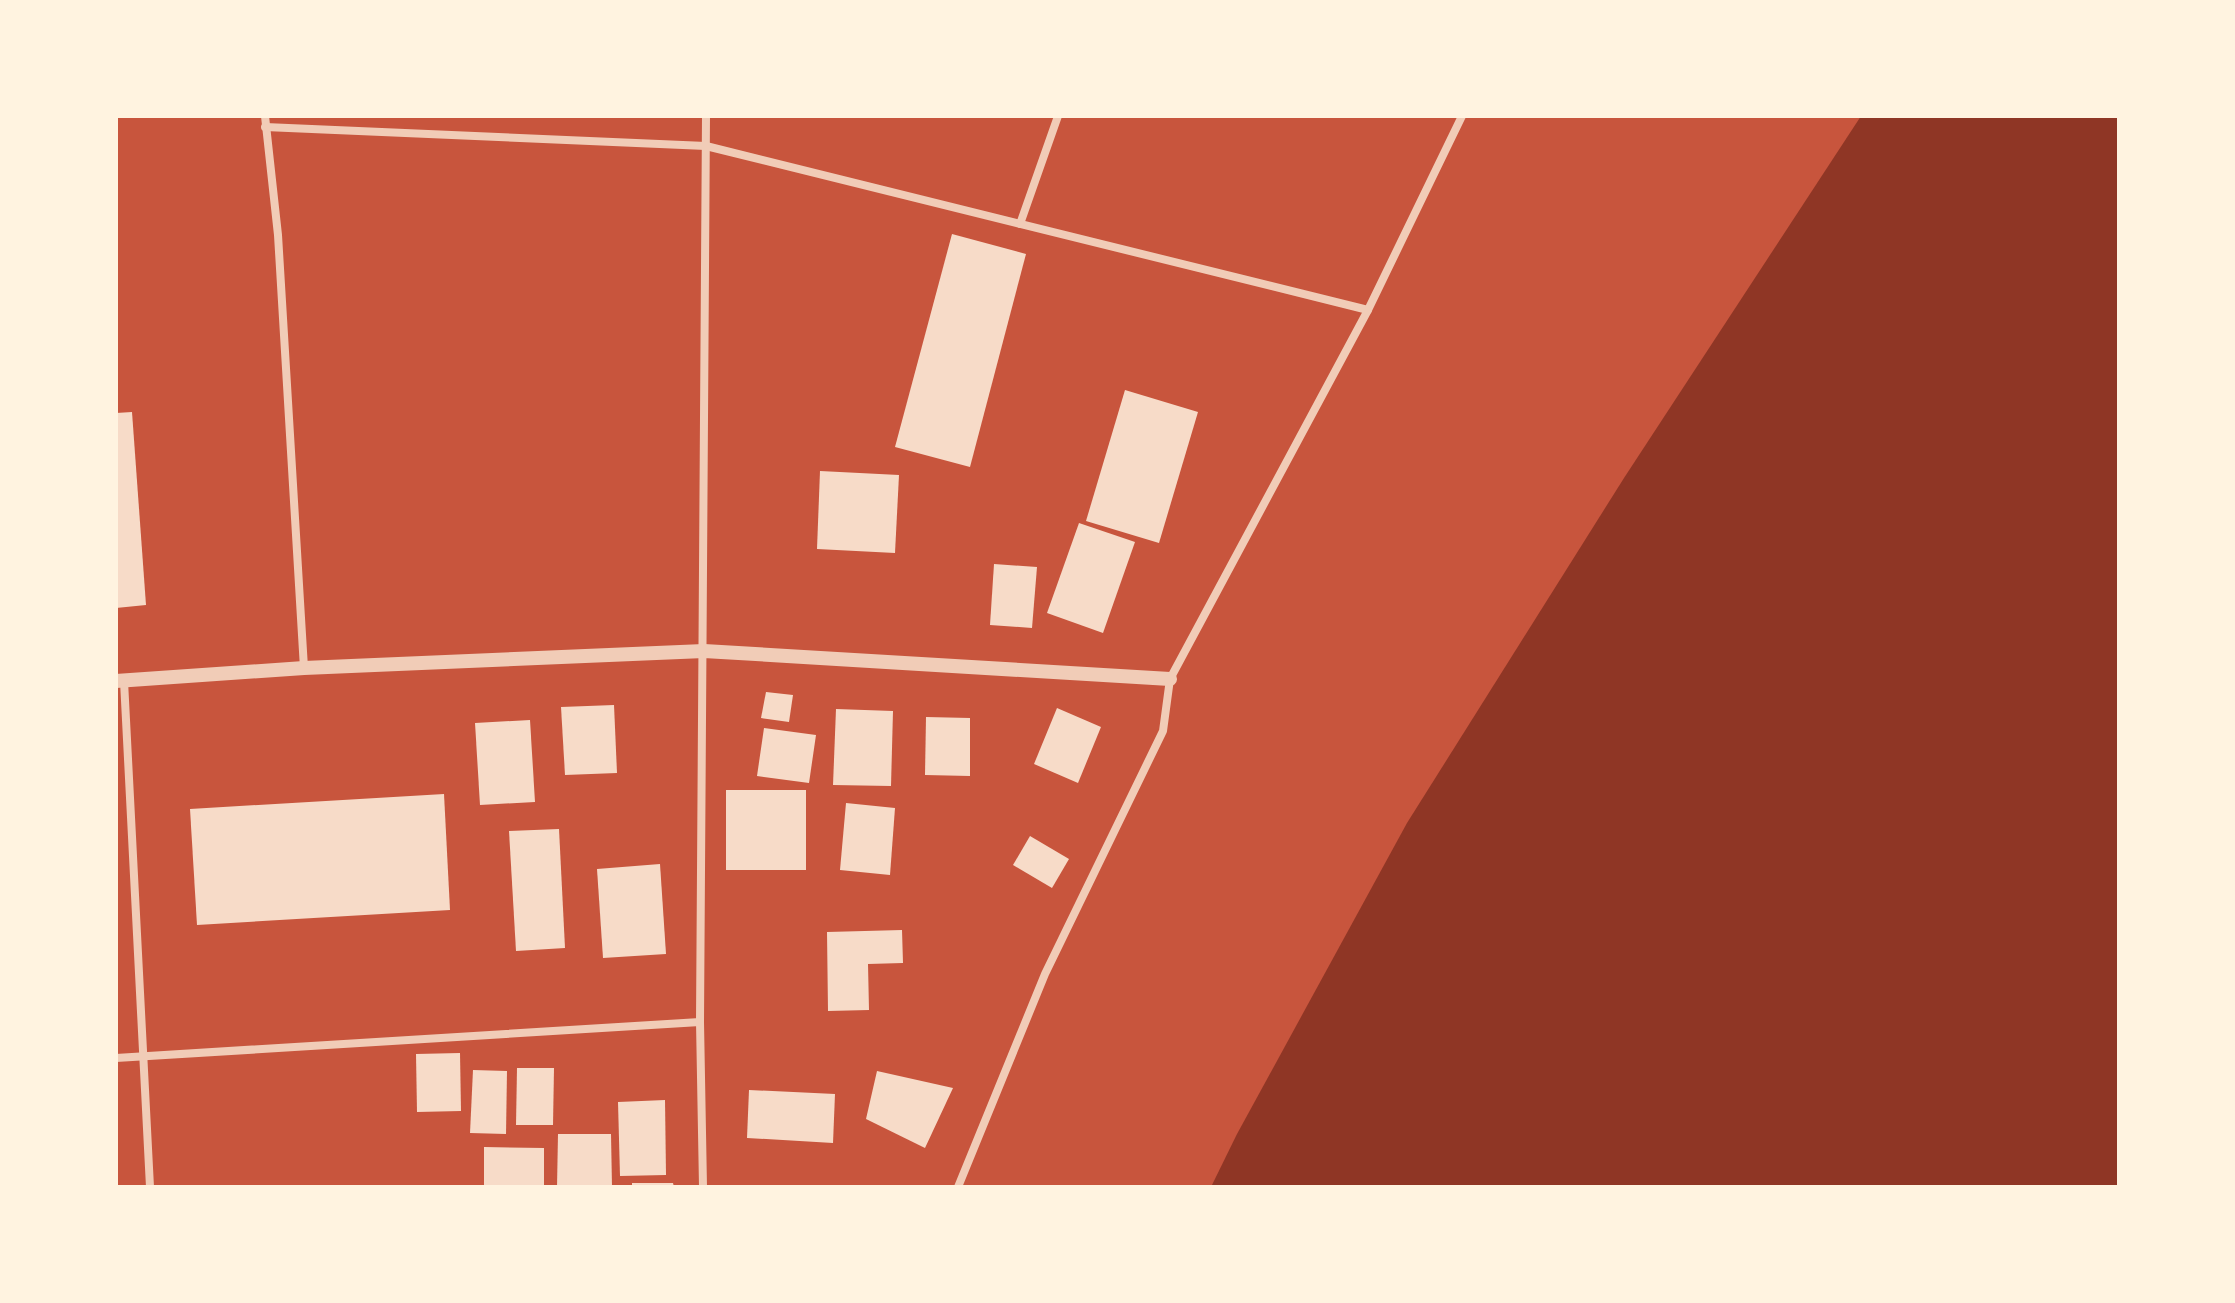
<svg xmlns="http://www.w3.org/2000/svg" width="2235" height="1303" font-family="'Fira Sans',sans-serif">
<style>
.water{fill:#8f3625}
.building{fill:#f7dbc8}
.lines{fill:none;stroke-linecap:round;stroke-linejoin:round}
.minor{stroke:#f1ccb7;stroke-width:8}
.tertiary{stroke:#f1ccb7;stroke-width:14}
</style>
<rect width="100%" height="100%" fill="#c8553d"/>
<!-- water -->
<polygon class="water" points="1861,116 2119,116 2119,1187 1211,1187 1237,1134 1407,823 1624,478"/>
<!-- building -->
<g class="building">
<polygon points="952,234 1026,254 970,467 895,447"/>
<polygon points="1125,390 1198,412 1159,543 1086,521"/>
<polygon points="132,412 146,605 116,608 116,413"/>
<polygon points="820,471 899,475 895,553 817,549"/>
<polygon points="1079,523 1135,542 1103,633 1047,613"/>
<polygon points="994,564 1037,567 1032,628 990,625"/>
<polygon points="766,692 793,695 789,722 761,718"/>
<polygon points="614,705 617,773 565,775 561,707"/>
<polygon points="1057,708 1101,727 1078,783 1034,764"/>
<polygon points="836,709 893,711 891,786 833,785"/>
<polygon points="926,717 970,718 970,776 925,775"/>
<polygon points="530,720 535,802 480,805 475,723"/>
<polygon points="764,728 816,735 809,783 757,776"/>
<rect x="726" y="790" width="80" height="80"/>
<polygon points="444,794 450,910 197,925 190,809"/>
<polygon points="846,803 895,808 890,875 840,870"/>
<polygon points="559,829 565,948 516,951 509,831"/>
<polygon points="1030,836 1069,859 1052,888 1013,865"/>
<polygon points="660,864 666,954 603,958 597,869"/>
<polygon points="902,930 903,963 868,964 869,1010 828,1011 827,932"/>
<polygon points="460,1053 461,1111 417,1112 416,1054"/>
<polygon points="517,1068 554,1068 553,1125 516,1125"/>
<polygon points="473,1070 507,1071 506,1134 470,1133"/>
<polygon points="877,1071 953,1088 925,1148 866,1119"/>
<polygon points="749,1090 835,1094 833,1143 747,1138"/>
<polygon points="665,1100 666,1175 620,1176 618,1102"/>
<polygon points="558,1134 611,1134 612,1187 557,1187"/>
<polygon points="484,1147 544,1148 544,1187 484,1187"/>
<polygon points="632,1183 673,1183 674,1187 632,1187"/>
</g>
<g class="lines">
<!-- minor -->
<g class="minor">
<polyline points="265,116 278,235 304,668"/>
<polyline points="265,127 706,146 1368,310"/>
<polyline points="1020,224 1058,116"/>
<polyline points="124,681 150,1187"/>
<polyline points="116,1058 700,1022"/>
<polyline points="703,1187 700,1022 706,116"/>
<polyline points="958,1187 1045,974 1163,731 1170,679 1368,310 1462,116"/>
</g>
<!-- tertiary -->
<polyline class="tertiary" points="116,681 304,668 704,651 1170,679"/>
</g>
<!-- border -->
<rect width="2235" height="1303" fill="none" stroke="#fff3e0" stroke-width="236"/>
</svg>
